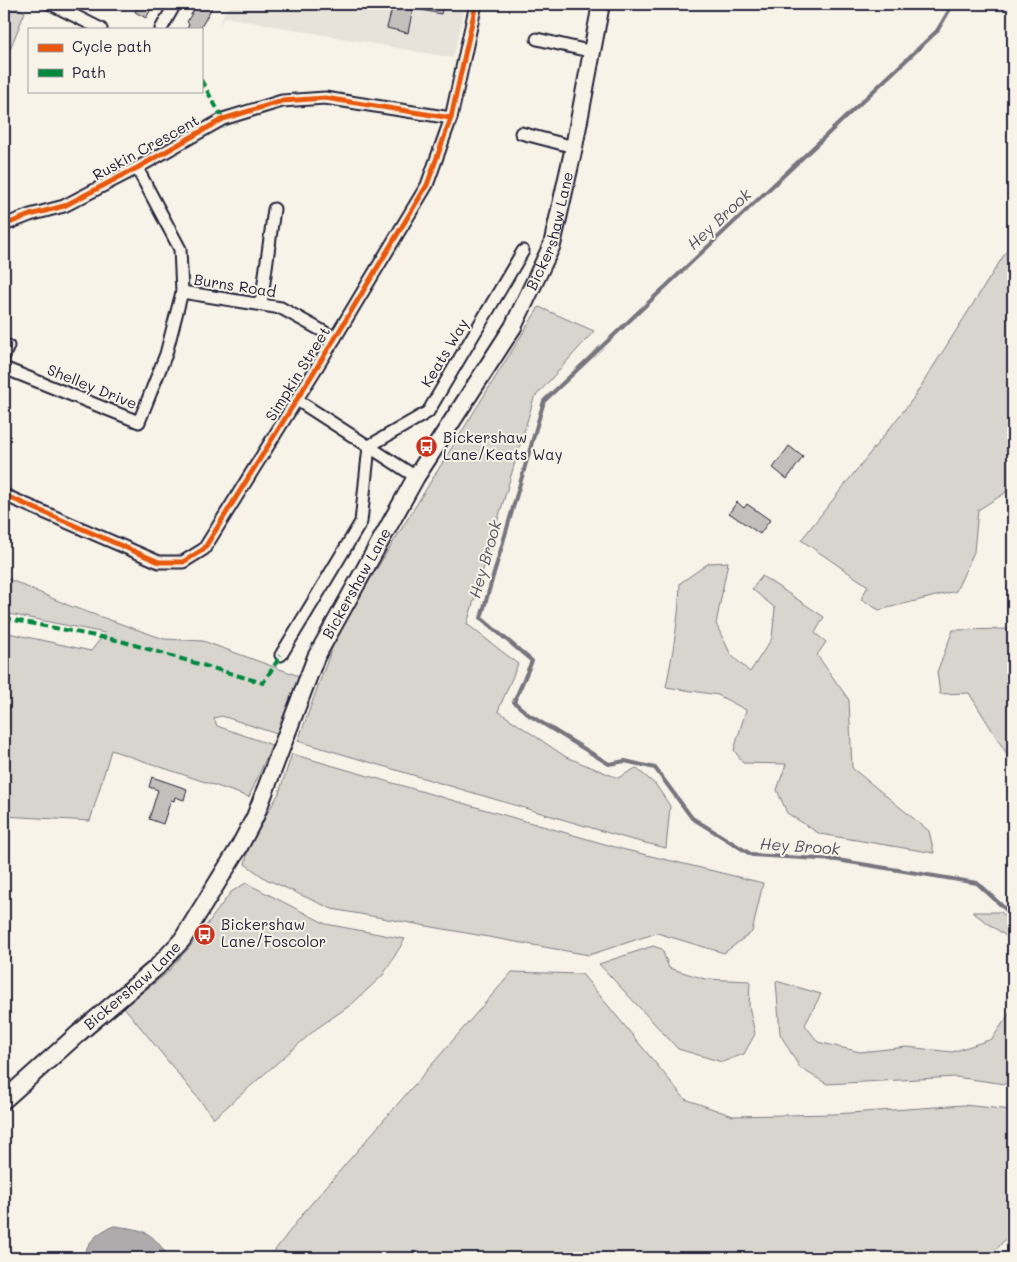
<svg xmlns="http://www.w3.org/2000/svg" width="1017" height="1262" font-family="Mali,sans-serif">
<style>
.built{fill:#e7e3db}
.green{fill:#d8d5cf;stroke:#7d7c85}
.water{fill:#aeabad;stroke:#76747f}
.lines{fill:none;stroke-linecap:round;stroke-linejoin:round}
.stream{stroke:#76747f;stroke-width:4}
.building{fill:#c2bfbd;stroke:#22223b}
.street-casing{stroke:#22223b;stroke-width:15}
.secondary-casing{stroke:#22223b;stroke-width:20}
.street{stroke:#f7f3e8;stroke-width:11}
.secondary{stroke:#f7f3e8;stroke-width:16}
.quiet{stroke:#00873e;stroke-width:4;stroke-dasharray:8 4;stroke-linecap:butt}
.cycleway-casing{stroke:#f7f3e8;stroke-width:8}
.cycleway{stroke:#e8590c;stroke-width:5}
.labels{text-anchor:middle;stroke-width:4;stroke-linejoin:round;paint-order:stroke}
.street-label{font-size:15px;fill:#22223b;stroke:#f7f3e8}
.poi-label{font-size:15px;fill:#22223b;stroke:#f7f3e8;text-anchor:start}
.water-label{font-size:16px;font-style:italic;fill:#535263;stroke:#f7f3e8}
</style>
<rect width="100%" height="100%" fill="#f7f3e8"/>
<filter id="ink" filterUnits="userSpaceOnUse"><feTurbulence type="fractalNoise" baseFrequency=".02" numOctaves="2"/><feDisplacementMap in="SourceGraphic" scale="10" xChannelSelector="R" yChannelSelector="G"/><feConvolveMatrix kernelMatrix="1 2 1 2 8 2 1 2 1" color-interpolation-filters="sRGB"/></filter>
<g filter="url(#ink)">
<!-- built -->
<polygon class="built" points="230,4 466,4 453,58 225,17 217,27"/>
<!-- green -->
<g class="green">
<polygon points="4,4 9,4 25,12 4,64"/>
<polygon points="1013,241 1013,478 1005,493 978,510 974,552 956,591 879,610 861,599 868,586 801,540 912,400"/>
<polygon points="539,307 594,331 534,398 467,624 518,664 498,711 566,757 618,778 636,768 656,785 670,806 666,848 629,839 298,741 332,648 353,607"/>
<path d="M728,562l-12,62 15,31 19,17 22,-34 3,-30 -23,-19 10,-13 62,41 -9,16 11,9 -9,13 32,45 3,68 77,63 5,22 -114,-19 -33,-21 -10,-23 9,-26 -43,-1 -9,-13 12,-40 -28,-15 -52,-8c7,-35 13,-68 14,-104l29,-20z"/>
<polygon points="4,577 70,606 164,639 203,641 299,676 277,734 222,716 214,718 217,726 272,745 249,797 111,750 90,821 4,816 4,632 91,651 105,633 4,613"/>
<polygon points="1013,629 1013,764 969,693 940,694 937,672 953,630"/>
<polygon points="292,754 622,849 763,883 752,932 724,953 657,933 589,955 332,909 266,879 245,864 249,845 279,793"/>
<polygon points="246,883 326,924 405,939 383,975 352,1004 316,1029 214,1118 124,1007 166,974 194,942 231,892"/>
<polygon points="972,912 1001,912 1013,923 1013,941"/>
<polygon points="653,946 662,949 669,968 705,979 750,981 749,1006 755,1034 744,1054 722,1062 678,1049 599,964"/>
<polygon points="512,972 582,974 685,1099 733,1116 835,1114 964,1105 1013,1110 1013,1230 989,1258 269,1258 305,1211"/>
<polygon points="776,981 821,994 805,1025 818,1042 860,1052 907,1047 952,1052 992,1039 1013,1008 1013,1085 955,1077 827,1084 800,1068 780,1034"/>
</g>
<!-- water -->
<path class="water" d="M114,1226c32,4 37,5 55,32h-87c7,-17 15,-26 32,-32z"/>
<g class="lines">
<!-- stream -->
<polyline class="stream" points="953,4 937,31 544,401 481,618 532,661 514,702 529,715 609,764 625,761 655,768 692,818 752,855 837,860 977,883 1013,916"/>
</g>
<!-- building -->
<g class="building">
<polygon points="139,4 154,4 146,18 135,12"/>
<polygon points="197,4 214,4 200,29 187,29 189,24 187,22"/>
<polygon points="393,4 443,4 441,14 413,8 408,33 387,28"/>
<polygon points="789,446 803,457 787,479 773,468"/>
<polygon points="737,502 744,508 747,504 770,520 760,534 729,513"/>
<polygon points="152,777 187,789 184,800 175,797 174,801 171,800 163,824 149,819 158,790 149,787"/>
</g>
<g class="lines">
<defs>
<g id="street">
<polyline points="51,4 101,29"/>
<polyline points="161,29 175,4"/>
<polyline points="537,39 593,52"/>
<polyline points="521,133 574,147"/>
<polyline points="4,225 30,215 64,206 137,168 223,119 282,101 325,98 451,118"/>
<polyline points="182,292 281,308 335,338"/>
<polyline points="261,304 274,209"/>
<polyline points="4,356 8,346"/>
<polyline points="4,368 139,422 166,354 182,292 180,249 137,168"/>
<polyline points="297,400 416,477"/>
<polyline points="4,495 159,562 183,562 204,549 335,338 427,185 451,118 476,4"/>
<polyline points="281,655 361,522 369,446 428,412 523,251"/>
</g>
<g id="secondary">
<path id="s1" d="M4,1100l75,-67 78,-66 25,-27 56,-91 17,-32 61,-160 100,-180 97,-150 39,-82 22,-98 27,-143"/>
</g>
</defs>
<!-- street casing -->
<use href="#street" class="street-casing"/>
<!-- secondary casing -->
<use href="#secondary" class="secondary-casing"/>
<!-- street -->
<use href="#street" class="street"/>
<!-- secondary -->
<use href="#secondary" class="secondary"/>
<!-- quiet -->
<g class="quiet">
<polyline points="201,80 223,119"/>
<polyline points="4,618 121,641 263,683 281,655"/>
</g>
<defs>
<g id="cycleway">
<polyline points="4,225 30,215 64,206 137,168 223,119 282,101 325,98 451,118"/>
<polyline points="4,495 159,562 183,562 204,549 335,338 427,185 451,118 476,4"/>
</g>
</defs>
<!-- cycleway casing -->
<use href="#cycleway" class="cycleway-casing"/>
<!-- cycleway -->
<use href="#cycleway" class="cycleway"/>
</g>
</g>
<!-- icons -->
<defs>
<symbol id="bus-disc" viewBox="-11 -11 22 22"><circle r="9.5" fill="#c8321e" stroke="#f7f3e8"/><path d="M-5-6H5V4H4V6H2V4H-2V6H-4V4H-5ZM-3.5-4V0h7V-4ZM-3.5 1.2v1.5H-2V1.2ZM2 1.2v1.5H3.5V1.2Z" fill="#fff"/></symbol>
</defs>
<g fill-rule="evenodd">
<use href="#bus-disc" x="414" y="434" width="25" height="25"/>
<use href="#bus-disc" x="192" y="922" width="25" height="25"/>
</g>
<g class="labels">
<!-- street labels -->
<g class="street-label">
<text transform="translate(146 148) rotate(-29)" y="5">Ruskin Crescent</text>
<text dy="5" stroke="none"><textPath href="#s1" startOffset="1042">Bickershaw Lane</textPath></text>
<text transform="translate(235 286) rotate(9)" y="5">Burns Road</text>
<text transform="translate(445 353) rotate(-59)" y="5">Keats Way</text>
<text transform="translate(298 374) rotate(-58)" y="5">Simpkin Street</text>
<text transform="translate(92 387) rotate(22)" y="5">Shelley Drive</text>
<text dy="5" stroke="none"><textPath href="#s1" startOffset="638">Bickershaw Lane</textPath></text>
<text dy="5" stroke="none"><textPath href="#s1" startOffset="172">Bickershaw Lane</textPath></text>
</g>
<!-- poi labels -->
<g class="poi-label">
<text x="443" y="443">Bickershaw<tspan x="443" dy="17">Lane/Keats Way</tspan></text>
<text x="221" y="930">Bickershaw<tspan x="221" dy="17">Lane/Foscolor</tspan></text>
</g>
<!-- water labels -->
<g class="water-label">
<text transform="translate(719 219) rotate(-43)" y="6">Hey Brook</text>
<text transform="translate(485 559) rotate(-74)" y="6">Hey Brook</text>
<text transform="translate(800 846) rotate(4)" y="6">Hey Brook</text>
</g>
</g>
<!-- margin -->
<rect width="1017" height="1262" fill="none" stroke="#f7f3e8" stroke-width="20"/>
<rect x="10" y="10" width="997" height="1242" fill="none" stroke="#22223b" stroke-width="2" filter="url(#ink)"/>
<!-- legend -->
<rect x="28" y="28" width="175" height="65" fill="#f7f3e8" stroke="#a29fa3"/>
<rect x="38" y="44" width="25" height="8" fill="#e8590c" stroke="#a29fa3"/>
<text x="72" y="52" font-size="15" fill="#22223b">Cycle path</text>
<rect x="38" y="69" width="25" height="8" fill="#00873e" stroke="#a29fa3"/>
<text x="72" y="78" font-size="15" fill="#22223b">Path</text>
</svg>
